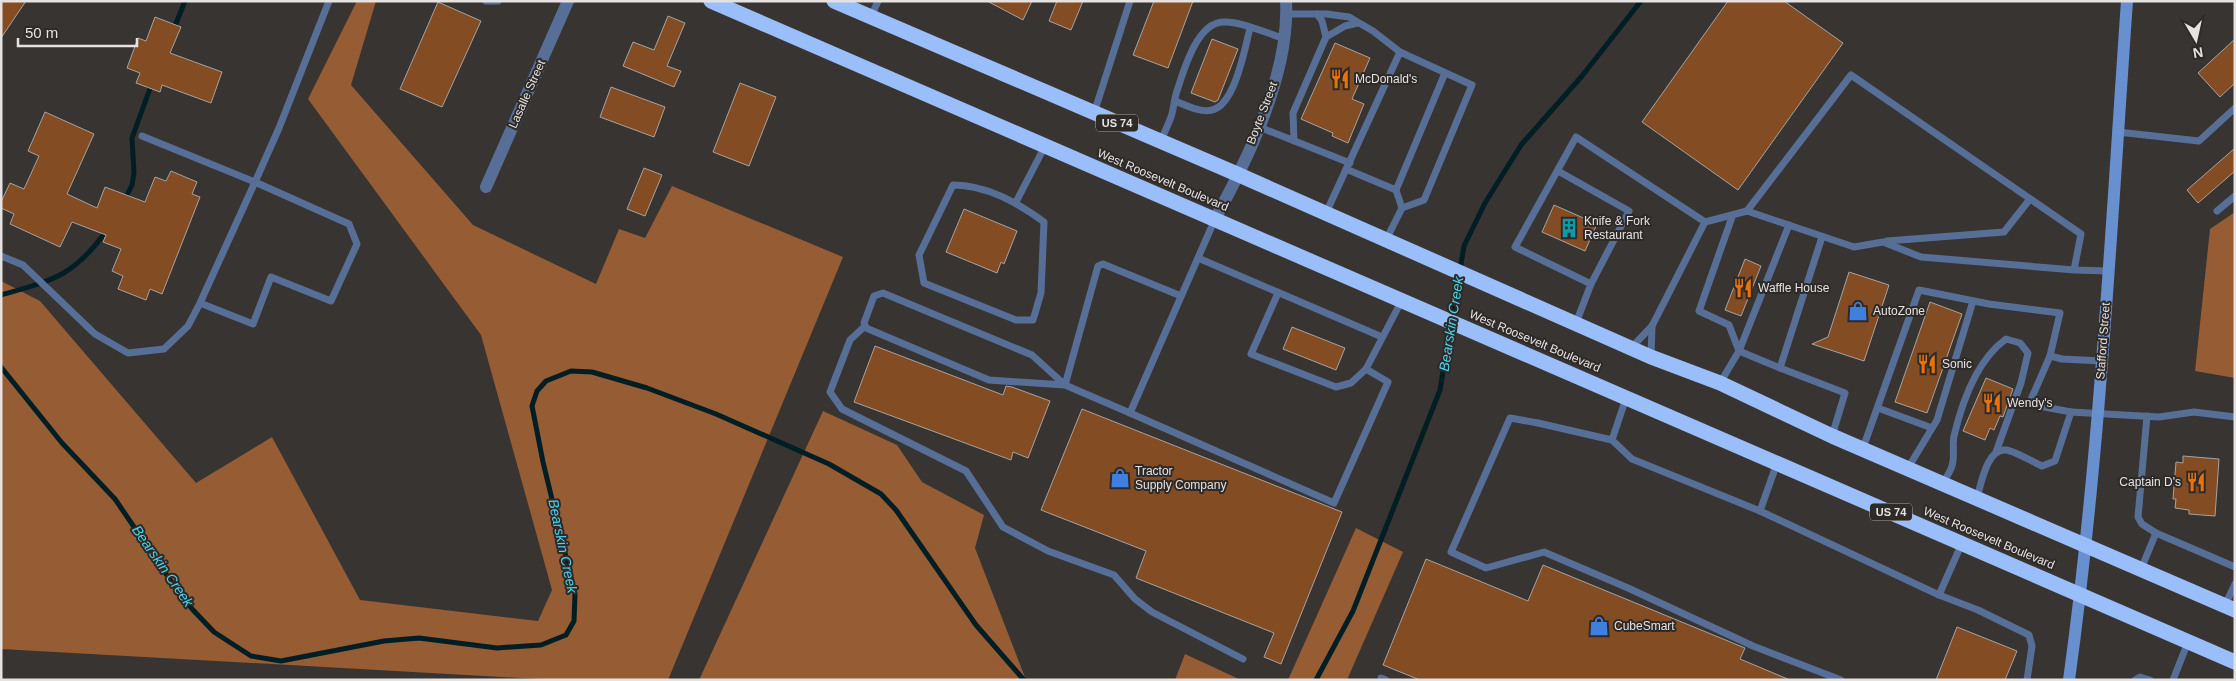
<svg xmlns="http://www.w3.org/2000/svg" width="2236" height="681" font-family="Arial,sans-serif">
<style>
.forest{fill:#965c34}
.lines{fill:none;stroke-linecap:round;stroke-linejoin:round}
.stream{stroke:#001e24;stroke-width:5}
.building{fill:#844c23;stroke:#a7a3a1}
.lane{stroke:#576f97;stroke-width:7}
.street{stroke:#576f97;stroke-width:12}
.secondary{stroke:#688fce;stroke-width:12}
.highway{stroke:#9abef9;stroke-width:15}
.labels{text-anchor:middle;stroke-width:4;stroke-linejoin:round;paint-order:stroke}
.shield{fill:#2d2a28;stroke:#aeabaa;stroke-width:1}
.shield-label{font-size:11px;font-weight:bold;fill:#e5e2e1}
.poi-label{font-size:12px;fill:#e5e2e1;stroke:#2d2a28;text-anchor:start}
.street-label{font-size:12px;fill:#e5e2e1;stroke:#2d2a28}
.water-label{font-size:14px;font-style:italic;fill:#47d6f1;stroke:#2d2a28}
</style>
<rect width="100%" height="100%" fill="#373432"/>
<!-- forest -->
<g class="forest">
<polygon points="357,1 376,1 351,85 473,225 596,284 619,229 645,238 672,186 843,257 668,680 557,680 1,649 1,281 40,301 196,483 272,437 360,600 538,621 552,590 481,335 308,99"/>
<polygon points="2235,212 2235,378 2195,371 2210,229"/>
<polygon points="823,411 897,445 922,482 984,515 975,548 1026,680 699,680"/>
<polygon points="1356,528 1403,552 1347,680 1288,680"/>
<polygon points="1185,654 1241,680 1175,680"/>
</g>
<g class="lines">
<!-- stream -->
<g class="stream">
<polyline points="173,31 185,1"/>
<polyline points="124,201 132,185 134,173 132,138 152,83"/>
<path d="M1,295c53,-15 73,-19 106,-65"/>
<polyline points="1,367 62,443 115,499 179,593 193,610 214,632 251,656 281,661 384,641 419,638 497,648 541,645 566,635 574,621 575,594 543,462 532,406 537,391 546,381 571,371 592,372 647,388 716,414 829,464 881,494 896,510 976,625 1024,680"/>
<polyline points="1316,680 1353,611 1440,390 1464,246 1485,203 1521,145 1582,76 1641,1"/>
</g>
</g>
<!-- building -->
<g class="building">
<polygon points="1,1 26,1 1,38"/>
<polygon points="987,1 1032,1 1023,20"/>
<polygon points="1057,1 1083,1 1071,30 1049,21"/>
<polygon points="1154,1 1193,1 1168,68 1133,55"/>
<polygon points="1728,1 1784,1 1843,43 1738,190 1642,122"/>
<polygon points="438,2 481,21 442,107 400,89"/>
<polygon points="668,16 685,23 667,66 681,71 674,87 623,66 633,42 654,50"/>
<polygon points="155,17 181,27 170,53 222,72 211,103 162,85 160,92 136,83 140,73 127,68 138,38 146,41"/>
<polygon points="1212,39 1238,49 1218,100 1215,102 1191,93"/>
<polygon points="2235,39 2235,83 2220,97 2198,73"/>
<polygon points="1335,43 1370,58 1352,99 1364,104 1348,143 1332,136 1333,133 1301,119"/>
<polygon points="740,83 776,97 749,166 713,152"/>
<polygon points="611,87 665,107 654,137 600,117"/>
<polygon points="45,112 94,134 67,194 97,208 105,187 145,202 155,177 166,181 171,171 197,182 192,194 200,197 162,294 150,289 146,300 118,289 123,276 112,271 121,249 103,242 106,235 72,222 60,247 10,224 14,214 1,208 1,202 10,183 24,189 39,156 28,151"/>
<polygon points="2235,148 2235,171 2198,203 2187,190"/>
<polygon points="644,168 662,175 645,216 627,209"/>
<polygon points="1554,205 1597,224 1585,251 1542,232"/>
<polygon points="964,209 1017,231 1004,264 1001,262 997,273 946,252"/>
<polygon points="1745,259 1761,266 1741,316 1725,310"/>
<polygon points="1849,272 1889,285 1864,361 1812,344 1828,337"/>
<polygon points="1930,302 1962,314 1927,413 1895,402"/>
<polygon points="1292,327 1345,348 1336,370 1283,349"/>
<polygon points="875,346 1003,395 1006,386 1012,387 1050,401 1028,458 1013,452 1011,460 854,402"/>
<polygon points="1986,378 2013,389 2003,417 2000,416 1994,430 1990,428 1985,440 1963,431"/>
<polygon points="1082,409 1342,512 1281,664 1264,657 1274,633 1136,578 1146,551 1041,510"/>
<polygon points="2183,456 2219,459 2215,516 2189,514 2189,510 2175,508 2176,499 2173,499 2176,462 2183,463"/>
<polygon points="1426,559 1528,601 1543,565 1745,648 1740,659 1790,680 1420,680 1383,665"/>
<polygon points="1957,627 2017,651 2005,680 1936,680"/>
</g>
<g class="lines">
<!-- lane -->
<g class="lane">
<polyline points="486,1 498,1"/>
<polyline points="1287,14 1327,14 1349,17 1373,31 1400,52 1472,85 1424,200 1402,208 1386,240"/>
<polyline points="871,17 878,1"/>
<polyline points="1326,37 1345,26 1358,23"/>
<path d="M1175,101c11,4 25,12 37,9 23,-5 33,-62 38,-82"/>
<polyline points="1094,113 1130,1"/>
<polyline points="1259,127 1350,163"/>
<polyline points="2118,132 2199,141 2235,108"/>
<polyline points="142,136 255,182 279,128 329,1"/>
<path d="M1161,141c3,-8 7,-16 10,-24 3,-9 3,-18 6,-26 7,-22 20,-68 46,-69 18,-1 45,12 63,17"/>
<polyline points="1294,141 1293,113 1326,37 1322,21 1317,14"/>
<polyline points="1346,169 1396,190 1402,208"/>
<polyline points="1558,171 1629,211 1591,284"/>
<path d="M953,185c34,0 65,18 91,37l-3,71 -8,27h-17l-92,-37 -5,-28z"/>
<polyline points="1396,190 1445,73"/>
<polyline points="1016,202 1045,146"/>
<polyline points="2217,211 2235,196"/>
<polyline points="1326,213 1400,52"/>
<polyline points="1732,217 1699,311 1729,325 1739,351 1780,368"/>
<polyline points="1705,222 1747,211"/>
<polyline points="1822,237 1780,368 1845,393 1832,436"/>
<polyline points="1887,241 2004,232 2030,199"/>
<polyline points="1,256 23,265 95,334 128,353 164,349 188,326 200,303 253,324 271,277 331,301 357,244 349,224 255,182 200,303"/>
<polyline points="1198,258 1382,337"/>
<polyline points="2074,270 2081,234 1851,75 1747,211 1854,247 1883,242 1921,257 2074,270 2108,271"/>
<polyline points="1278,293 1251,354 1336,387 1351,383 1366,369"/>
<polyline points="1181,296 1103,264 1098,266 1065,385 1032,355 883,293 874,296 864,323 866,328 989,380 1065,385 1130,413 1215,219"/>
<polyline points="1576,323 1591,284 1515,247 1576,137 1705,222 1652,326 1631,348"/>
<polyline points="865,326 850,340 830,392 842,409 966,471 1003,527 1048,551 1114,575 1135,599 1152,612 1243,659"/>
<polyline points="1651,356 1652,326"/>
<polyline points="1720,383 1739,351 1789,225"/>
<polyline points="1626,398 1612,440 1538,423 1510,418 1451,552 1486,568 1544,552 1628,588 1753,646 1841,680"/>
<polyline points="1878,408 1932,428"/>
<polyline points="2071,412 2159,417 2194,412 2235,417"/>
<polyline points="1130,413 1334,503 1388,382 1366,369 1402,300"/>
<polyline points="2147,416 2138,517 2142,524 2156,533"/>
<polyline points="1612,440 1632,459 1760,511 1777,463"/>
<polyline points="1863,448 1919,290 1989,304 2060,313 2050,356"/>
<polyline points="1908,468 1937,420 1973,301"/>
<path d="M1943,483c3,-5 7,-11 9,-17 3,-9 0,-21 2,-30 8,-34 23,-76 52,-97l14,4 8,10 -7,30 -25,69"/>
<path d="M1977,498c4,-14 10,-50 29,-48 9,1 27,12 36,16l13,-5 16,-49 -42,-8 21,-48 12,3 40,2"/>
<polyline points="1760,511 1939,595 1962,543"/>
<polyline points="2141,569 2156,533 2235,567"/>
<polyline points="1939,595 1978,610 2029,635 2032,646 2027,680"/>
<polyline points="2225,605 2235,584"/>
<polyline points="1381,680 1381,678 1386,680"/>
<polyline points="2135,680 2140,677 2150,680"/>
<polyline points="2173,680 2188,642"/>
</g>
<!-- street -->
<g class="street">
<polyline points="486,187 568,1"/>
<path d="M1215,219c34,-62 75,-147 71,-218"/>
</g>
<!-- secondary -->
<path class="secondary" d="M2069,680c31,-225 42,-452 58,-679"/>
<!-- highway -->
<g class="highway">
<polyline points="711,1 2235,662"/>
<polyline points="834,1 1237,174 1651,357 1720,383 1832,436 2235,610"/>
</g>
</g>
<!-- icons -->
<defs>
<symbol id="restaurant-bare" viewBox="-9 -9 18 18"><path d="M-5-6h1v4h1v-4h1v4h1v-4h1v5L-1.5 .5V6h-2V.5L-5-1ZM5-6V6H3V1.5H1.5Q1.5-4 5-6Z" fill="#e8710a" stroke="#2d2a28" stroke-width="2.5" paint-order="stroke"/></symbol>
<symbol id="building-bare" viewBox="-9 -9 18 18"><path d="M-4-6H4V6H1V3H-1V6H-4ZM-2.5-4.3h1.7v1.8h-1.7ZM.8-4.3h1.7v1.8H.8ZM-2.5-1h1.7V.8h-1.7ZM.8-1h1.7V.8H.8Z" fill="#0f9aa8" stroke="#2d2a28" stroke-width="2.5" paint-order="stroke"/></symbol>
<symbol id="shop-bare" viewBox="-9 -9 18 18"><path d="M-5-2.5h2.3a2.7 3.5 0 0 1 5.4 0H5L5.5 6h-11ZM-1.5-2.5h3a1.5 2.3 0 0 0-3 0Z" fill="#3f7fe0" stroke="#2d2a28" stroke-width="2.5" paint-order="stroke"/></symbol>
</defs>
<g fill-rule="evenodd">
<use href="#restaurant-bare" x="1326" y="65" width="28" height="28"/>
<use href="#building-bare" x="1555" y="214" width="28" height="28"/>
<use href="#restaurant-bare" x="1729" y="274" width="28" height="28"/>
<use href="#shop-bare" x="1844" y="297" width="28" height="28"/>
<use href="#restaurant-bare" x="1913" y="350" width="28" height="28"/>
<use href="#restaurant-bare" x="1978" y="389" width="28" height="28"/>
<use href="#shop-bare" x="1106" y="464" width="28" height="28"/>
<use href="#restaurant-bare" x="2182" y="468" width="28" height="28"/>
<use href="#shop-bare" x="1585" y="612" width="28" height="28"/>
</g>
<g class="labels">
<!-- shield labels -->
<g class="shield">
<rect x="1096" y="114.5" width="42" height="17" rx="4"/>
<rect x="1870" y="503.5" width="42" height="17" rx="4"/>
</g>
<g class="shield-label">
<text x="1117" y="127">US 74</text>
<text x="1891" y="516">US 74</text>
</g>
<!-- poi labels -->
<g class="poi-label">
<text x="1355" y="83">McDonald's</text>
<text x="1584" y="225">Knife &amp; Fork<tspan x="1584" dy="14">Restaurant</tspan></text>
<text x="1758" y="292">Waffle House</text>
<text x="1873" y="315">AutoZone</text>
<text x="1942" y="368">Sonic</text>
<text x="2007" y="407">Wendy's</text>
<text x="1135" y="475">Tractor<tspan x="1135" dy="14">Supply Company</tspan></text>
<text x="2181" y="486" text-anchor="end">Captain D's</text>
<text x="1614" y="630">CubeSmart</text>
</g>
<!-- street labels -->
<g class="street-label">
<text transform="translate(527 94) rotate(-66)" y="4">Lasalle Street</text>
<text transform="translate(1262 113) rotate(-69)" y="4">Boyte Street</text>
<text transform="translate(1163 180) rotate(23)" y="4">West Roosevelt Boulevard</text>
<text transform="translate(1535 341) rotate(23)" y="4">West Roosevelt Boulevard</text>
<text transform="translate(2103 341) rotate(-86)" y="4">Stafford Street</text>
<text transform="translate(1989 538) rotate(23)" y="4">West Roosevelt Boulevard</text>
</g>
<!-- water labels -->
<g class="water-label">
<text transform="translate(1451 324) rotate(-81)" y="5">Bearskin Creek</text>
<text transform="translate(563 546) rotate(78)" y="5">Bearskin Creek</text>
<text transform="translate(163 566) rotate(55)" y="5">Bearskin Creek</text>
</g>
</g>
<!-- border -->
<rect width="2236" height="681" fill="none" stroke="#e5e2e1" stroke-width="5"/>
<!-- north arrow -->
<g transform="translate(2196 40) rotate(171)" stroke="#2d2a28" stroke-width="4" paint-order="stroke">
<path d="M0-4L9 19L0 12L-9 19Z" fill="#e5e2e1"/>
<text y="-8" font-size="14" font-weight="bold" text-anchor="middle" fill="#e5e2e1">N</text>
</g>
<!-- scale -->
<path d="M18 38v8h119v-8" fill="none" stroke="#e5e2e1" stroke-width="2.5"/>
<text x="25" y="38" font-size="15" fill="#e5e2e1" stroke="#2d2a28" stroke-width="4" paint-order="stroke">50 m</text>
</svg>
